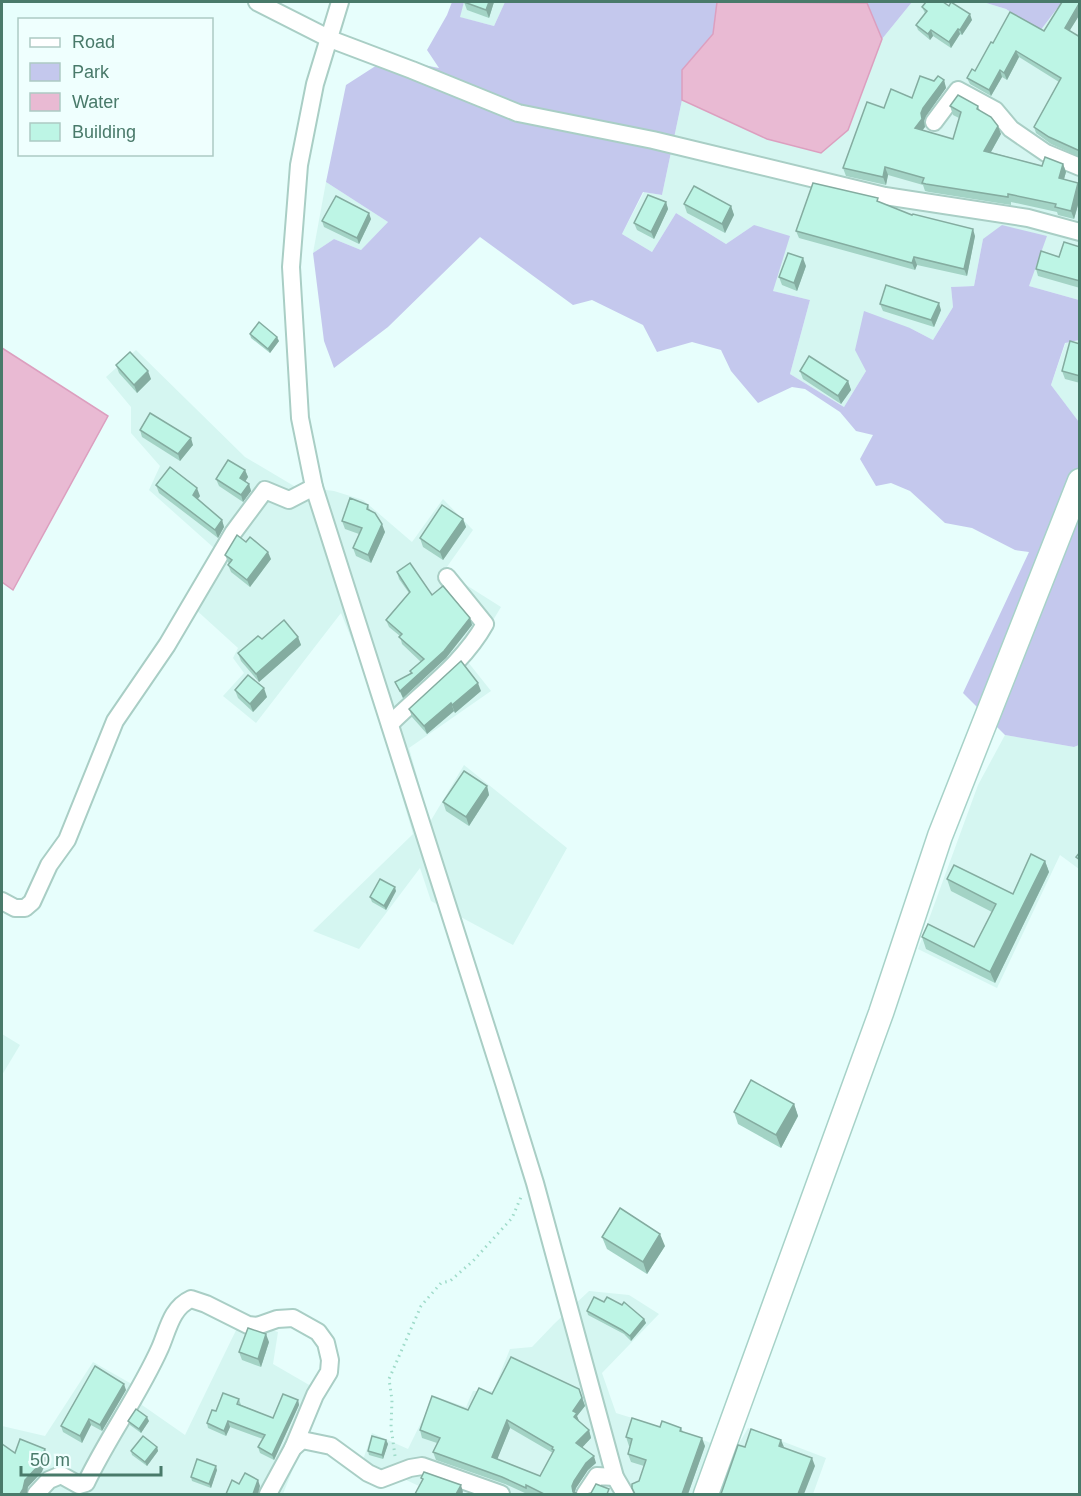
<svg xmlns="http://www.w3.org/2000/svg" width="1081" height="1496" font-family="Arial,sans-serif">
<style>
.residential{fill:#d5f6f1}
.green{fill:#c4c8ed}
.water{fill:#e9bad3;stroke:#dc9fbf;stroke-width:1.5}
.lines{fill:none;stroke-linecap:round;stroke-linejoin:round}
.street-casing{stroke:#a9cec5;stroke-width:20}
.secondary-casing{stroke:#a7d2c8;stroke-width:27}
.path{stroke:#9fdbc9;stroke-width:3;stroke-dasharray:1.5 4.5;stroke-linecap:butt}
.street{stroke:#fff;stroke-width:16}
.secondary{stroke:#fff;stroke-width:24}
.wall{fill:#a3d3c5;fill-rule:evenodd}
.shaded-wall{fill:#84aca0}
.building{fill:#bdf5e5;stroke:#84aca0;stroke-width:1.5;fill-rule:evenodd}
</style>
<rect width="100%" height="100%" fill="#e7fefc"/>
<!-- residential -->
<g class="residential">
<polygon points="464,2 505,2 494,26 459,17"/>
<polygon points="912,2 983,2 1006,9 1040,31 1062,2 1079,2 1079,300 1029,286 983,239 974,286 951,287 953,307 933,340 910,328 866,371 844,407 790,374 810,300 772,291 754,225 726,244 676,213 652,252 622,234 644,192 662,195 682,100 767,139 848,130 882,39"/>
<polygon points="326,182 388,222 361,250 334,239 313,253"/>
<polygon points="1079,340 1079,422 1051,385 1066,342"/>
<polygon points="136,350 245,457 294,486 334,491 363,500 412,542 443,499 473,530 444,571 501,607 468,662 491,691 409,748 430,822 464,765 567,848 513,945 431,901 420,868 359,949 313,931 413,834 367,677 341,613 256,723 223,696 244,673 233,658 238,648 194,608 214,548 149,490 160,466 131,433 131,407 106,377"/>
<polygon points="1005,735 1074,747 1079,745 1079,869 1060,855 997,988 918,949 978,785"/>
<polygon points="2,1034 20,1045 2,1075"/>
<polygon points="589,1291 629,1295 659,1314 602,1373 616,1413 706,1441 733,1454 748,1428 826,1458 813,1494 417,1494 419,1486 363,1460 372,1433 408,1449 434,1396 466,1407 473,1391 493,1391 510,1349 532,1347 554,1324"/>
<polygon points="241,1320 278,1332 273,1364 323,1393 283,1494 2,1494 2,1426 45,1436 93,1362 144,1391 142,1405 185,1435"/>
</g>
<!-- green -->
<g class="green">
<polygon points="452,2 464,2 460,17 494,26 505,2 717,2 713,34 682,70 682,100 662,195 643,192 622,234 652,252 676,213 726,244 754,225 790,236 773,291 810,300 790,374 844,407 866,371 855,350 864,311 910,328 933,340 953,307 951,287 974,286 983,239 1002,225 1047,236 1029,286 1079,300 1079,340 1065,343 1051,385 1079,422 1079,745 1074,747 1005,735 963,693 1029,552 1015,550 972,528 945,523 910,491 891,483 876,486 860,459 873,435 856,431 840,412 805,389 792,387 758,403 731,371 721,350 692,342 657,352 643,325 592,300 573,305 480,237 388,327 334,368 324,341 313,253 334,239 361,250 388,222 326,182 346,85 388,58 439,68 427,50 447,15"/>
<polygon points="862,2 912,2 882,39 867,3"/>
<polygon points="983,2 1062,2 1040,31 1006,9"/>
</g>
<!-- water -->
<g class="water">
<polygon points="717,2 867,3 882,39 848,130 821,153 767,139 682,100 682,70 713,34"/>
<polygon points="2,348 108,416 13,590 2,582"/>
</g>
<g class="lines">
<defs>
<g id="street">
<polyline points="257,2 330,39 412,70 518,113 653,140 885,196 1028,218 1080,232"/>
<polyline points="340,2 315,84 299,165 291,267 300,418 314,487 504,1083 535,1183 615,1477 625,1494"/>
<polyline points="934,122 958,90 995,110 1011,129 1046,153 1080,167"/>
<path d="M390,724c33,-33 72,-59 95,-100l-38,-47"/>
<polyline points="2,901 15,908 25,908 32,902 49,865 67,840 115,721 167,645 233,533 265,490 289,500 314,487"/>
<path d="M36,1494l13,-14 12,-5 18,10 7,-2c22,-46 53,-88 74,-135 8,-18 11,-40 31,-49l15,5 42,21 9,1 20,-7 16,-1 25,14 8,11 4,17 -1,12 -14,23 -22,53"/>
<polyline points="268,1494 293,1448 302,1440 331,1446 368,1473 381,1479 410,1468 422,1466 501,1494"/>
<polyline points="585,1494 597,1476 615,1477"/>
</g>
<polyline id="secondary" points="706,1494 881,1013 940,836 1080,481"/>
</defs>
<!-- street casing -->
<use href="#street" class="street-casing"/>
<!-- secondary casing -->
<use href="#secondary" class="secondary-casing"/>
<!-- path -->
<polyline class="path" points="395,1456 391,1427 392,1400 389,1379 421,1306 441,1283 450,1281 473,1261 512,1218 521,1197"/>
<!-- street -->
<use href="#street" class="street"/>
<!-- secondary -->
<use href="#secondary" class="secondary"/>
</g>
<!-- wall -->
<g class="wall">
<polygon points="464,2 494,2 489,18 467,10"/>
<polygon points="1080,2 1080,14 1069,31 1080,37 1080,157 1051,144 1036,133 1034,127 1059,82 1019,57 1007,80 1002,77 991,96 970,84 967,78 975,71 993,43 1044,31"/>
<polygon points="949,6 972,20 962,35 960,34 951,48 933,36 930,40 918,30 916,25 925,13 922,7"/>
<polygon points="944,80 946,88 926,116 924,121 925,127 922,130 953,139 959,118 953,115 950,106 978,106 980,111 1001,134 991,152 1042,166 1063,164 1066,172 1064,179 1078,183 1080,187 1080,198 1074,219 1058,215 1057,212 1011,202 1011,205 929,192 925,191 923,185 888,175 886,185 846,176 843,168 884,108 912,98 934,81"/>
<polygon points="666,202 668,209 654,239 637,230 634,223"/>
<polygon points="879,202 912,215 975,236 967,276 917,265 915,270 799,238 796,231"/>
<polygon points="684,204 731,206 734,215 725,233 687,213"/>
<polygon points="371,219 359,244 324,227 322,221"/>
<polygon points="1080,247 1080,288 1038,276 1036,269"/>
<polygon points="806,266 797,291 782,285 779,277"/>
<polygon points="880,304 941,310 934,327 883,311"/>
<polygon points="250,334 279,341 270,353 251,338"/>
<polygon points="1080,344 1080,383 1065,379 1062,371"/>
<polygon points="116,365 151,379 137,393 119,373"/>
<polygon points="800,371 848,381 851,390 841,404 803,379"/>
<polygon points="140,430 193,445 180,461 142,437"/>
<polygon points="245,470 248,477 245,482 249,484 251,491 243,502 219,486 216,479"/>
<polygon points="156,485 200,496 198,499 222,520 224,527 218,538 159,493"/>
<polygon points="368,505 370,511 385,532 371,563 356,556 353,548 359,534 345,529 342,521"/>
<polygon points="463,519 466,527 443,560 423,547 420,538"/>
<polygon points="225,555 271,559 250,587 231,572 228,565 229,564 228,562"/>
<polygon points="397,572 470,618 472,625 446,658 403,698 395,682 411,674 410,671 421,662 402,644 400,636 389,627 386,620 409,593 399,579"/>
<polygon points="298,637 301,645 259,682 241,661 238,653 262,639"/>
<polygon points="235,690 267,697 253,712 238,698"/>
<polygon points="481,691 455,713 454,711 427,734 412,717 409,709"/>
<polygon points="487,786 489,795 469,826 446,811 443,802"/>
<polygon points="1045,861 1049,872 995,983 926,949 922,937 974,947 992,912 951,891 947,879 1013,894"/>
<polygon points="396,891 386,910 372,902 370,897"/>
<polygon points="794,1104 798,1116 781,1148 738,1124 734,1112"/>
<polygon points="602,1237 665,1246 647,1274 607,1249"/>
<polygon points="604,1302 644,1319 646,1323 631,1341 624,1334 588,1315 587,1311"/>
<polygon points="269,1342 261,1367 242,1360 239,1352"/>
<path d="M579,1389l6,17 -8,10 2,5 10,9 2,8 -9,9 14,16 -8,7 -12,18 -1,5 3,1h-45l-4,-1v1h-2l-22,-10 -69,-24 -3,-8 4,-9 -15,-5 -2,-8 48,-20 24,-16zM510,1428l43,25 -13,23 -43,-17z"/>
<polygon points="126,1390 102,1431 91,1425 82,1443 63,1432 61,1426"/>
<polygon points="239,1399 241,1405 273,1418 298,1400 299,1405 274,1460 260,1453 258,1447 263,1439 230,1427 226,1436 208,1428 207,1423 216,1411"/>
<polygon points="128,1421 149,1421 141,1433 130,1425"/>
<polygon points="660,1427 681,1428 683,1432 705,1446 688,1494 634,1494 632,1488 639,1481 644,1466 631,1462 628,1454 630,1446 629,1446 626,1437"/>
<polygon points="386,1440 388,1444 383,1459 369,1455 368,1451"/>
<polygon points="157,1447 158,1451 147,1466 132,1455 131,1451"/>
<polygon points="217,1470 211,1488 192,1481 191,1477"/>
</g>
<!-- shaded-wall -->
<g class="shaded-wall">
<polygon points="489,2 494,2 489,18 486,10"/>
<polygon points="1080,3 1080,14 1067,35 1065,28"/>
<polygon points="970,14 972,20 962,35 960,30"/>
<polygon points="958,29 960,34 951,48 949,42"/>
<polygon points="931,30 933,36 930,40 928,34"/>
<polygon points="1016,51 1019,57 1007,80 1004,73"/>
<polygon points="1000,70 1002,77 991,96 989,90"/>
<polygon points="944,80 946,88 926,116 924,121 925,127 918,136 915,128 923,108"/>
<polygon points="998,126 1001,134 987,159 984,151"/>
<polygon points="1063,164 1066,172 1062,186 1059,178"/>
<polygon points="885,167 888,175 886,185 883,177"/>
<polygon points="1078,183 1080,187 1080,198 1074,219 1071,211"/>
<polygon points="666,202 668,209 654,239 651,232"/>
<polygon points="731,206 734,215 725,233 722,224"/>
<polygon points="369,213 371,219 359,244 357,238"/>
<polygon points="973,229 975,236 967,276 964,269"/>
<polygon points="914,257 917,265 915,270 912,263"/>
<polygon points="803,258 806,266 797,291 794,283"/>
<polygon points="939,303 941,310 934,327 931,320"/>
<polygon points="277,337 279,341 270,353 268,349"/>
<polygon points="148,371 151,379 137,393 134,385"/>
<polygon points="848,381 851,390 841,404 838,396"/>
<polygon points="191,438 193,445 180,461 178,454"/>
<polygon points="245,470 248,477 243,485 240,478"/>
<polygon points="249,484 251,491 243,502 241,495"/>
<polygon points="197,488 200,496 195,502 193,495"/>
<polygon points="463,519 466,527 443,560 440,552"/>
<polygon points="222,520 224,527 218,538 215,530"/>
<polygon points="382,524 385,532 371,563 368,555"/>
<polygon points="268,552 271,559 250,587 247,580"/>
<polygon points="470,618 472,625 446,658 403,698 400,691"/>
<polygon points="298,637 301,645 259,682 256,674"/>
<polygon points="478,683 481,691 455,713 452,705"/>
<polygon points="264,688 267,697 253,712 250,704"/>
<polygon points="451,703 454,711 427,734 424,726"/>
<polygon points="487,786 489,795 469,826 466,817"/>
<polygon points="1045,861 1049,872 995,983 990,972"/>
<polygon points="395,887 396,891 386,910 384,906"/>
<polygon points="794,1104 798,1116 781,1148 776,1135"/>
<polygon points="660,1234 665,1246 647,1274 643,1262"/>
<polygon points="644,1319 646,1323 631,1341 630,1336"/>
<polygon points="266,1334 269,1342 261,1367 258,1359"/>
<polygon points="124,1384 126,1390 102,1431 100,1425"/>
<polygon points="579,1389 585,1406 577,1416 579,1421 577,1424 573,1411"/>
<polygon points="298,1400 299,1405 274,1460 272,1455"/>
<polygon points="147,1417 149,1421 141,1433 139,1429"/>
<polygon points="89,1419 91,1425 82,1443 80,1436"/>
<polygon points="507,1420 510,1428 495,1465 492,1457"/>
<polygon points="228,1421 230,1427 226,1436 224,1431"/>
<polygon points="589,1430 591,1438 579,1451 576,1443"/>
<polygon points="702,1438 705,1446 688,1494 682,1494"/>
<polygon points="386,1440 388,1444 383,1459 382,1455"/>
<polygon points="781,1440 784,1447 779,1446"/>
<polygon points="157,1447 158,1451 147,1466 145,1462"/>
<polygon points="45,1449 48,1456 42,1472 28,1487 27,1494 20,1494 25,1480"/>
<polygon points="594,1456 596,1463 588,1470 576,1488 574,1494 572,1486 574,1481 586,1463"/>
<polygon points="812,1458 815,1466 804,1494 798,1494"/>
<polygon points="216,1466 217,1470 211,1488 209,1484"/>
<polygon points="258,1480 260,1486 258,1494 253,1494"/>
<polygon points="461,1485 463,1492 462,1494 456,1494"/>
</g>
<!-- building -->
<g class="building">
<polygon points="464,2 489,2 486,10"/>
<polygon points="926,2 943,2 949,6 951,2 970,14 960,30 958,29 949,42 931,30 928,34 916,25 927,11 922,7"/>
<polygon points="1062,2 1080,2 1065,28 1080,37 1080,151 1049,137 1034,127 1061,78 1016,51 1004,73 1000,70 989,90 967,78 972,69 975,71 991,42 993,43 1010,12 1044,31"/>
<polygon points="920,76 934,81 938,76 944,80 923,108 921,113 922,119 915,128 953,139 961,112 950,106 958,95 978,106 977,109 991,117 998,126 984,151 1042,166 1045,157 1063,164 1059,178 1078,183 1071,211 1055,207 1056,204 1008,194 1008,197 926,184 922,183 924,178 885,167 883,177 843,168 867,102 884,108 891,89 912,98"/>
<polygon points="813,183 878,198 877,201 912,215 913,214 973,229 964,269 914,257 912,263 796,231"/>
<polygon points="694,186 731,206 722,224 684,204"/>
<polygon points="648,195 666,202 651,232 634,223"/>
<polygon points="336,196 369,213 357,238 322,221"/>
<polygon points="1064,242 1080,247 1080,281 1036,269 1041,251 1059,257"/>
<polygon points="788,253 803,258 794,283 779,277"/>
<polygon points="886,285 939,303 931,320 880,304"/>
<polygon points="259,322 277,337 268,349 250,334"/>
<polygon points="1070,341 1080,344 1080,376 1062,371"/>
<polygon points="130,352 148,371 134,385 116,365"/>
<polygon points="809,356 848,381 838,396 800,371"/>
<polygon points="150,413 191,438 178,454 140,430"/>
<polygon points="228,460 245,470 240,478 249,484 241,495 216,479"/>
<polygon points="170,467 197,488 193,495 222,520 215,530 156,485"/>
<polygon points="350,498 368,505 367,509 375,513 382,524 368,555 353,548 362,528 342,521"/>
<polygon points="442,505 463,519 440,552 420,538"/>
<polygon points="237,535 246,542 250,537 268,552 247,580 228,565 232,560 225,555"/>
<polygon points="410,563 432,595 443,586 470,618 444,651 400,691 395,682 412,673 410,671 424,659 399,637 402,634 386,620 410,592 397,572"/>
<polygon points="284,620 298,637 256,674 238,653 258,636 262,639"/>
<polygon points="461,661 478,683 452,705 451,703 424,726 409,709"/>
<polygon points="248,675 264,688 250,704 235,690"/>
<polygon points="464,771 487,786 466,817 443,802"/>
<polygon points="1080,852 1080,860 1076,857"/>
<polygon points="1031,854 1045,861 990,972 922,937 928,924 974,947 996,904 947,879 954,865 1013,894"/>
<polygon points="380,879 395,887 384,906 370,897"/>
<polygon points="751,1080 794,1104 776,1135 734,1112"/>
<polygon points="620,1208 660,1234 643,1262 602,1237"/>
<polygon points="594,1297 604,1302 607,1297 622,1305 624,1302 644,1319 630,1336 622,1330 587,1311"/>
<polygon points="248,1328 266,1334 258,1359 239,1352"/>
<path d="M511,1357l68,32 3,9 -9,13 4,2 -3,4 15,13 -13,13 18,13 -8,7 -12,18 -2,5 1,6 5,2h-34l-18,-9v3l-24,-11 -69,-25 7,-14 -20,-8 12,-34 36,14 11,-22 13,6zM507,1420l46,27 -1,2 2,1 -14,26 -48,-19z"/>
<polygon points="95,1366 124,1384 100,1425 89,1419 80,1436 61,1426"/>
<polygon points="223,1393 239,1399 237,1404 273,1418 283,1394 298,1400 272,1455 258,1447 265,1435 228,1421 224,1431 207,1423 212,1410 216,1411"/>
<polygon points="136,1409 147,1417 139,1429 128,1421"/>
<polygon points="632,1418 660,1427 662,1421 681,1428 680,1431 702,1438 682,1494 635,1494 632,1488 632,1484 639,1481 646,1460 628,1454 632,1439 626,1437"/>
<polygon points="751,1429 781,1440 779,1446 812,1458 798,1494 721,1494 738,1445 745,1447"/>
<polygon points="143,1436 157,1447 145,1462 131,1451"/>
<polygon points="372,1436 386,1440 382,1455 368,1451"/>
<polygon points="20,1439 45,1449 39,1465 25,1480 23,1489 20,1494 2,1494 2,1444 15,1453"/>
<polygon points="197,1459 216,1466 209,1484 191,1477"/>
<polygon points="424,1472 461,1485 456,1494 415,1494 423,1479 421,1478"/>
<polygon points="245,1473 258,1480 253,1494 226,1494 232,1480 239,1484"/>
<polygon points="596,1484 609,1489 607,1494 587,1494 591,1493"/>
</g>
<!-- border -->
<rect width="1081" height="1496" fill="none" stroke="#497a6a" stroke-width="6"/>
<!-- legend -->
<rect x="18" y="18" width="195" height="138" fill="#effffe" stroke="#adcac3" stroke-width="1.5"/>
<rect x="30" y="38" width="30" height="9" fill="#ffffff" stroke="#adcac3" stroke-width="1.5"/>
<text x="72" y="48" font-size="18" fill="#497a6a">Road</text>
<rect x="30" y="63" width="30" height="18" fill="#c4c8ed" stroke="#adcac3" stroke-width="1.5"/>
<text x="72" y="78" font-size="18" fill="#497a6a">Park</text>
<rect x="30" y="93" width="30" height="18" fill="#e9bad3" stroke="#adcac3" stroke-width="1.5"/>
<text x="72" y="108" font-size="18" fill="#497a6a">Water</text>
<rect x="30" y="123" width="30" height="18" fill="#bdf5e5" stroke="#adcac3" stroke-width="1.5"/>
<text x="72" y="138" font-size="18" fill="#497a6a">Building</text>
<!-- scale -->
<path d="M21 1466v9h140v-9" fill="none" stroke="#497a6a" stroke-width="3"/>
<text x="30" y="1466" font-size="18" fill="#497a6a" stroke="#effffe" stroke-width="4.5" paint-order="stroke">50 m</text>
</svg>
